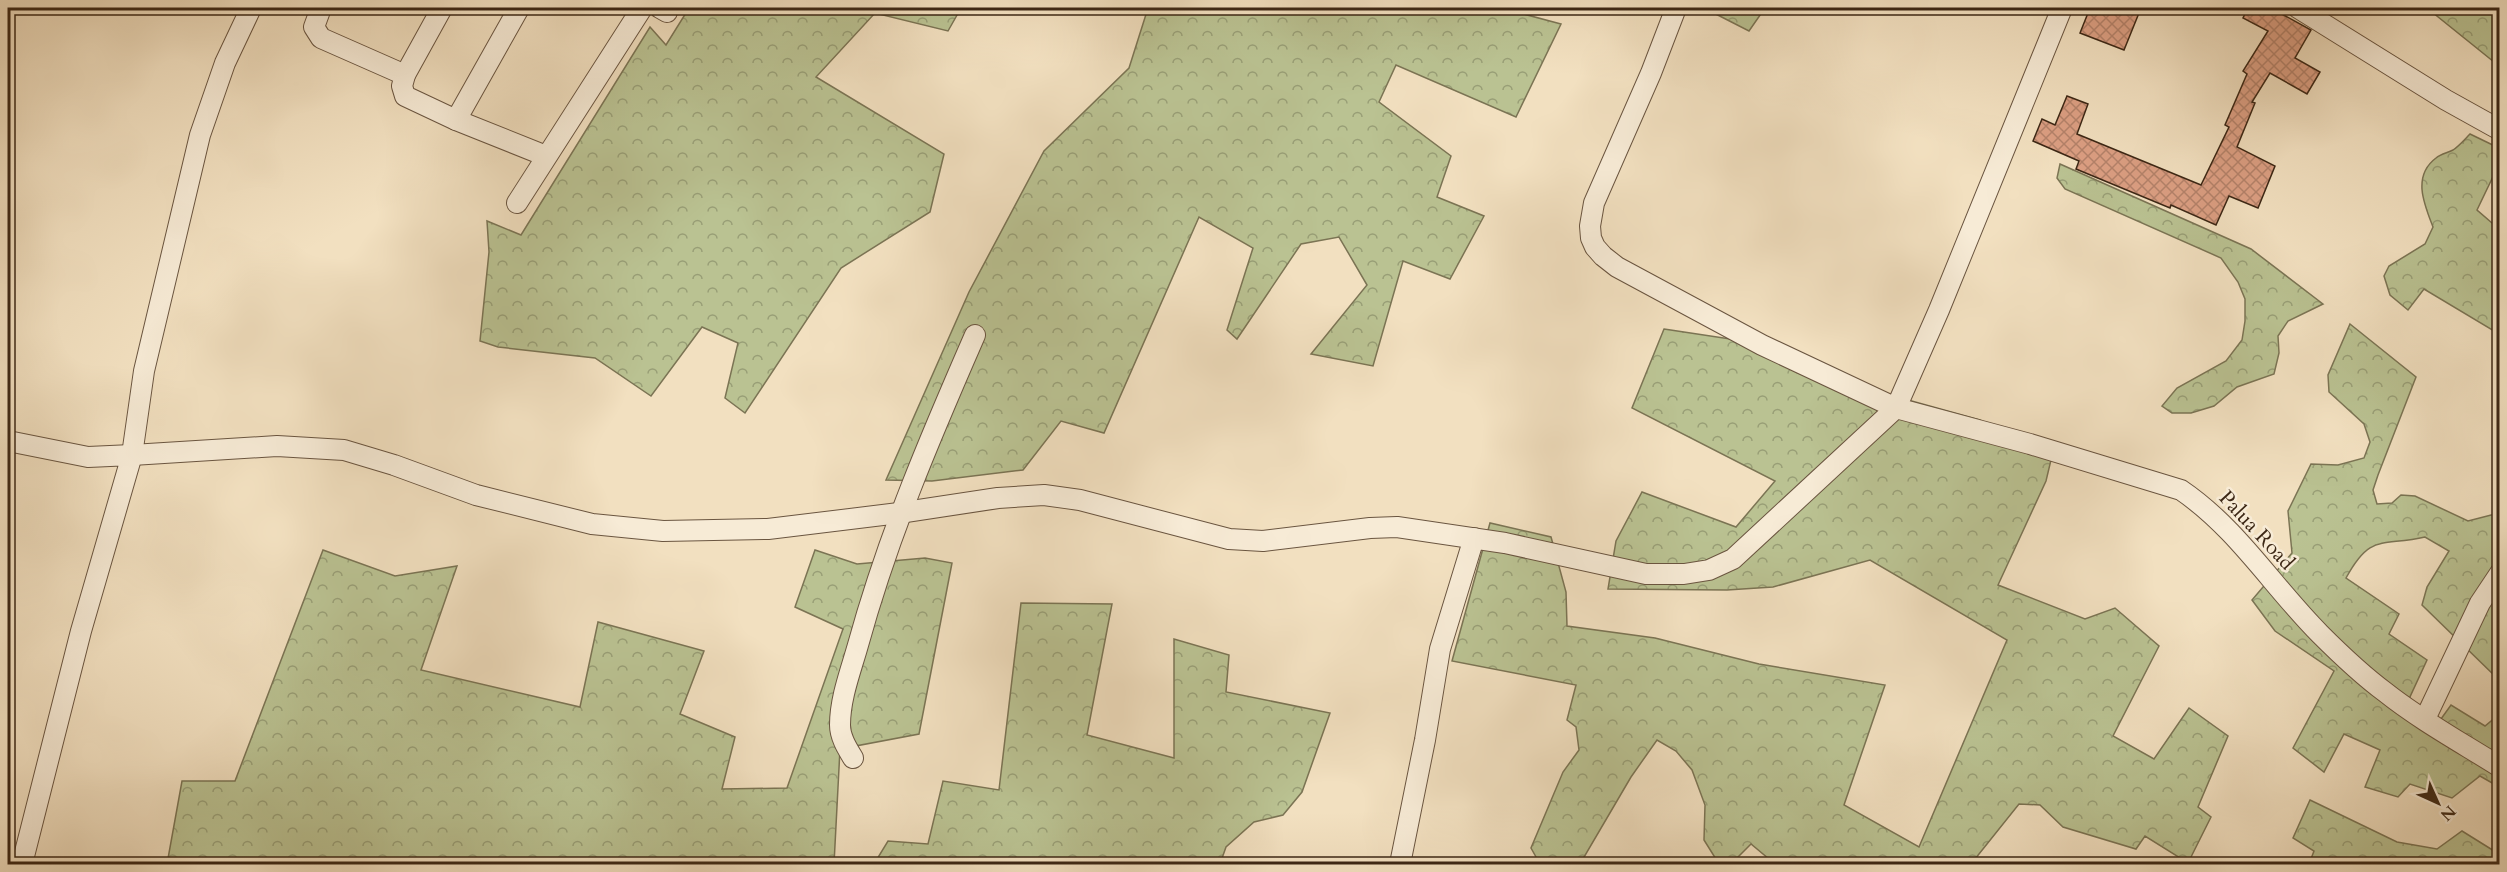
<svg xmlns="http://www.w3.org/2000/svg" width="2507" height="872" font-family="Cardo,serif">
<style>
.forest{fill:url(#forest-crowns);stroke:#7b7454;stroke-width:1.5}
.building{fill:url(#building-cross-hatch);stroke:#3c2715;stroke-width:1.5}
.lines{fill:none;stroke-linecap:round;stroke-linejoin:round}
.street-casing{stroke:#6a5540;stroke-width:22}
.street{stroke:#f7ebd6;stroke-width:20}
.labels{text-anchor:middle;stroke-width:5;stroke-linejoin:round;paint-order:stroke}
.street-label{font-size:21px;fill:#3c2715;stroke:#f7ebd6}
</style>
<defs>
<pattern id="forest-crowns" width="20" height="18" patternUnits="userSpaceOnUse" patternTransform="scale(1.5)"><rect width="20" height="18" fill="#bac292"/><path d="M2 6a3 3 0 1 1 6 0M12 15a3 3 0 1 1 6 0" fill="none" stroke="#989e76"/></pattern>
<pattern id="building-cross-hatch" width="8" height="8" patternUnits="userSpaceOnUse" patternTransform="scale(1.5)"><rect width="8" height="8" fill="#dc9f83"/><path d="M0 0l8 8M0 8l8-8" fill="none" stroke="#b4826a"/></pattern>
</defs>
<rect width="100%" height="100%" fill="#f2e0c0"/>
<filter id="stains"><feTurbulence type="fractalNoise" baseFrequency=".00333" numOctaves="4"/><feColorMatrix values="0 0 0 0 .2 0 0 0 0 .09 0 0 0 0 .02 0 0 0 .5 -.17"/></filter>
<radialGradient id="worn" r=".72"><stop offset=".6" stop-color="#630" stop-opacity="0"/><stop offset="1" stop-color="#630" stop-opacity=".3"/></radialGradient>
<!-- forest -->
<g class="forest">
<polygon points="689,8 961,8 948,31 875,13 816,77 944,154 930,212 841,268 745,413 725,398 738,343 702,327 651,396 595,358 498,347 480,341 489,252 487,221 521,235 650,27 666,45"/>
<polygon points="1148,8 1501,8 1561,24 1516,117 1396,65 1379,102 1451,156 1437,197 1484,216 1450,279 1403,261 1373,366 1311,354 1367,285 1339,237 1301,244 1237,339 1227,330 1253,248 1199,217 1104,433 1061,421 1023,470 932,481 886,480 969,292 1044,151 1129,68"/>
<polygon points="1704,8 1765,8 1749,31"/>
<polygon points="2427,8 2485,8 2495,15 2499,15 2499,66"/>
<path d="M2470,134l29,14v16l-22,46 22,19v105l-75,-45 -16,21 -18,-15 -6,-19 5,-10 36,-22 8,-17c-9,-23 -21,-51 3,-69 5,-4 11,-5 17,-8 6,-4 12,-11 17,-16z"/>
<polygon points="2060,164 2251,249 2323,304 2288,321 2278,336 2279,353 2274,374 2237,387 2214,406 2191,413 2172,413 2162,406 2177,388 2226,361 2242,340 2245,321 2245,299 2238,282 2221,258 2065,189 2057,178"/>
<path d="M2350,324l66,53 -38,98 -5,15 4,14 15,-1 9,-8 14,1 53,25 31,-8v167l-77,-75 5,-18 22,-36 -24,-14c-43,10 -54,-5 -79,41l53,36 -10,20 38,26 -18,39 32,20 10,-14 34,21 11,-9 3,2v68l-19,-11 -28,22 -42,-14 -12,13 -33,-10 15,-37 -36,-16 -20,38 -31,-24 41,-77 -59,-40 -23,-31 40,-47 -4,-42 23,-47 27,1 26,-7 6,-16 -6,-18 -35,-32 -1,-17z"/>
<polygon points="1664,329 1790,348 1872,390 1980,420 2051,460 2046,481 1998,585 2085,619 2115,608 2159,646 2113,736 2154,759 2189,708 2228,736 2198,807 2211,817 2188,863 2145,836 2136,849 2063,827 2040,805 2019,804 1971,864 1775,864 1751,844 1731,864 1719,864 1704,840 1705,805 1692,770 1676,751 1657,740 1631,777 1580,864 1540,864 1531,848 1563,772 1579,750 1576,727 1567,720 1576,685 1452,661 1490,523 1551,537 1566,592 1567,626 1655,638 1759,664 1885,685 1844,805 1919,847 2007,640 1870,560 1773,587 1727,590 1608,589 1616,541 1642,492 1736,527 1775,481 1632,408"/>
<polygon points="323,550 395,576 457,566 421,670 580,707 598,622 704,651 680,714 735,737 722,789 787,788 843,629 795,607 815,550 857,564 925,558 952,563 919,734 840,749 834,864 167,864 182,781 235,781"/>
<polygon points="1021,603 1112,604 1087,735 1174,758 1174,639 1229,655 1226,692 1330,713 1302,792 1283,815 1254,822 1226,847 1220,864 874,864 888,841 928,844 943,781 999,790"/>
<polygon points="2310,800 2397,842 2437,849 2462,831 2499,854 2499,864 2309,864 2314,851 2293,838"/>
</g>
<!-- building -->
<g class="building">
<polygon points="2090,8 2141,8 2124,50 2080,33"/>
<polygon points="2248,8 2271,8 2311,30 2295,58 2320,72 2307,94 2270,73 2252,102 2255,103 2237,147 2275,166 2258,208 2229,196 2216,225 2171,205 2170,208 2076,169 2079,161 2033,141 2042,119 2055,125 2067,96 2088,104 2077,134 2201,185 2229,127 2225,125 2247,74 2243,71 2268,31 2243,18"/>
</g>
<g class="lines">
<defs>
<g id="street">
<polyline points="251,8 225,63 200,135 144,371 132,455 277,446 344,450 394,465 476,495 592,524 663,531 768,529 899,513 998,498 1044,495 1080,500 1229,539 1263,541 1370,528 1397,527 1505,543 1646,574 1684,574 1709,570 1733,559 1896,408 1939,310 2062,8"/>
<polyline points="321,8 314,27 321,38 405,75"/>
<polyline points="442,8 405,75 402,86 405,96 456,120 546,156"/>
<polyline points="660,8 667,12"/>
<path d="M1676,8l-25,65 -57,130 -4,23 1,12 4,9 8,9 14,11 145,78 134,63 134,36 151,46c56,38 92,97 139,144 20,20 42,41 65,58 35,28 77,51 115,75"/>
<polyline points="2298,8 2446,100 2500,130"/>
<polyline points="456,120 519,8"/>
<polyline points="517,203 642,8"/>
<polyline points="8,441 88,457 132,455 81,631 22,864"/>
<polyline points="2425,719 2480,603 2500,573"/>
<path d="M853,758c-6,-10 -13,-21 -13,-33 0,-27 11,-55 18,-80 30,-109 72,-207 117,-310"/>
<polyline points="1400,864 1425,740 1440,649 1474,538"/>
</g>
</defs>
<!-- street casing -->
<use href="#street" class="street-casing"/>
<!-- street -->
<use href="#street" class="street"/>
</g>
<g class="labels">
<!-- street labels -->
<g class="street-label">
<text transform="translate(2257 530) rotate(47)" y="7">Palua Road</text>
</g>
</g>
<!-- margin -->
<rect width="2507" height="872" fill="none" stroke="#f2e0c0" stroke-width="30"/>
<rect x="9" y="9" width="2489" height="854" fill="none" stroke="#3c2715" stroke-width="3"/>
<rect x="15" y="15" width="2477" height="842" fill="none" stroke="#3c2715" stroke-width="1.5"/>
<!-- north arrow -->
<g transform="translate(2438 803) rotate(135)" stroke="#f7ebd6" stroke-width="4.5" paint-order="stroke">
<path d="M0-4.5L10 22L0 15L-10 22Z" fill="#3c2715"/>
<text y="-9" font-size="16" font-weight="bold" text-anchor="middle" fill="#3c2715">N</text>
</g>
<rect width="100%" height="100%" filter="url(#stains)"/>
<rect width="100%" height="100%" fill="url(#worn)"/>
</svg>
